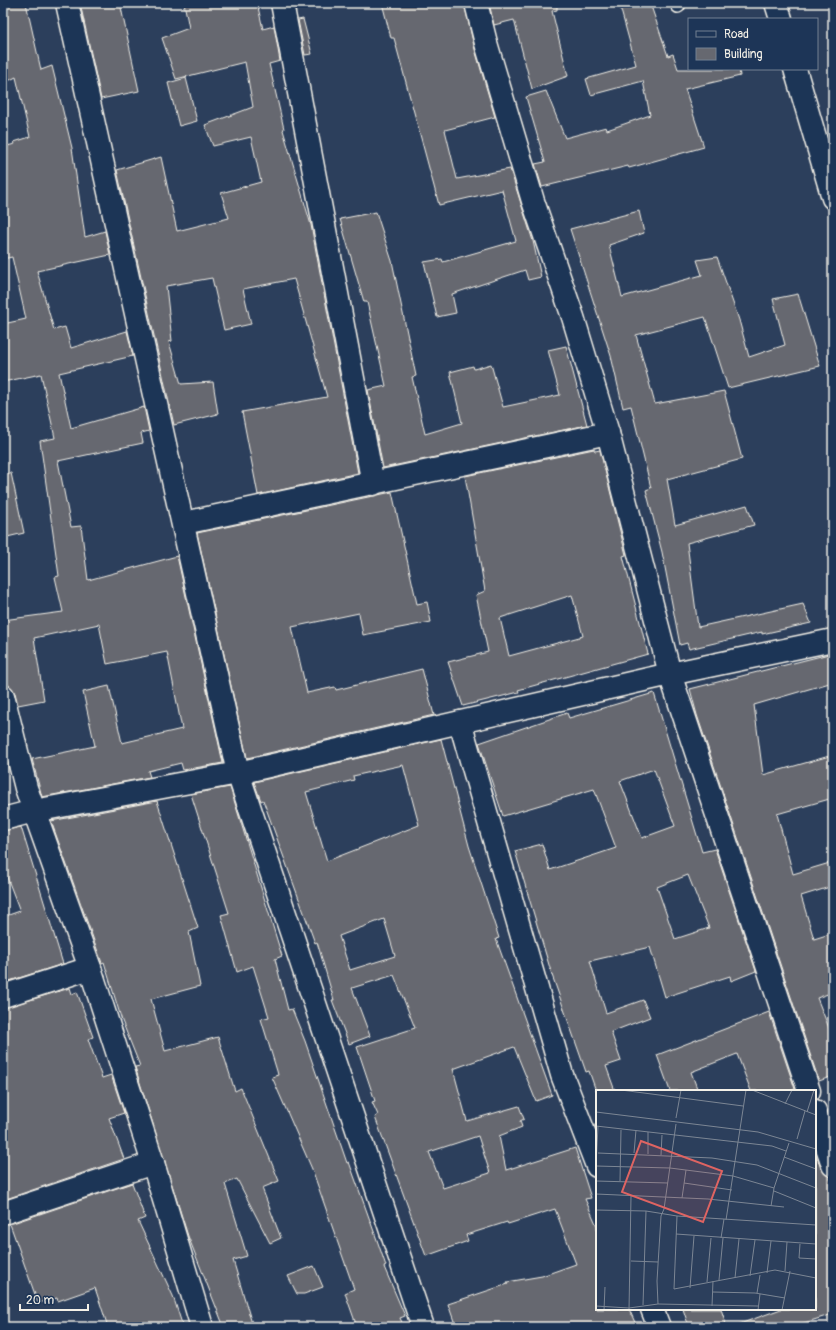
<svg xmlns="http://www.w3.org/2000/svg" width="836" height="1330" font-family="Pangolin,sans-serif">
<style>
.building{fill:#666870;stroke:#f4f1e8;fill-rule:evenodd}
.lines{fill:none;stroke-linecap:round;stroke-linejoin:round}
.lane-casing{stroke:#f4f1e8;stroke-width:16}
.street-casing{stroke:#f4f1e8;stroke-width:25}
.lane{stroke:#1d3557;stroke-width:13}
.street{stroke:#1d3557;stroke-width:22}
.inset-road{fill:none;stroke:#7c8694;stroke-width:1}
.view{fill:#df6462;fill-opacity:0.15;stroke:#df6462;stroke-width:2}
.inset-edge{fill:none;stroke:#f4f1e8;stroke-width:2}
</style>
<rect width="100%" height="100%" fill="#2c3f5c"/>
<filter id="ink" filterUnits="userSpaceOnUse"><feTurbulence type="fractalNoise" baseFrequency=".025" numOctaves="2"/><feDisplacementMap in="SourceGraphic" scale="8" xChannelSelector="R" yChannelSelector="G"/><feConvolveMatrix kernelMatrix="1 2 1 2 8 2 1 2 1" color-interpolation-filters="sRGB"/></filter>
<g filter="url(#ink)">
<!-- building -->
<g class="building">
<polygon points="3,3 26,3 41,70 52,66 72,148 85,237 105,231 110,255 37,271 54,330 65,327 71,348 127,331 133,356 59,373 71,428 144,407 149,431 141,433 143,443 58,461 71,527 81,526 88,580 177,556 223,763 183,770 181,763 148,771 150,777 42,797 32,759 95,746 83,692 109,686 122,743 182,729 167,652 107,664 99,624 34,638 44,700 18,705 15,693 8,685 3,661 3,620 63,612 55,577 59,576 40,441 55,438 41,374 3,382 3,324 26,319 12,257 3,259 3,147 15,144 14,142 30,137 16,77 8,81 3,64"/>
<polygon points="80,3 120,3 139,91 101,99"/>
<polygon points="184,3 257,3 263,29 274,26 280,61 269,64 284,129 283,130 311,225 358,473 258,495 242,412 327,397 294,279 243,289 251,324 224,330 212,278 166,286 172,341 169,342 181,384 213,382 218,414 174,425 117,170 161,157 177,231 229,218 221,193 261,182 251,137 213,146 205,125 253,107 245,62 176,79 162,38 189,28"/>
<polygon points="382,3 464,3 474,46 495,117 445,130 457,179 510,169 533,241 541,277 528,280 525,270 452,294 456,313 437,317 424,262 442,259 443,262 516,241 502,190 439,205 394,38 391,38"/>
<polygon points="489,3 557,3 557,10 552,11 568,76 532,89 514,20 494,25"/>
<polygon points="619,3 650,3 668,56 673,54 678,69 739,69 740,76 685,89 704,147 629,168 628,166 542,187 535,164 545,162 526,97 546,91 565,138 606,127 607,130 650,115 643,81 591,95 586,79 636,65"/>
<polygon points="303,19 312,54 305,55 298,20"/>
<polygon points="186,78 197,121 179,126 168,83"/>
<polygon points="639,211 644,233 609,245 622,297 702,275 697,260 717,257 739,320 749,357 785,345 773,299 798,294 820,366 728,388 705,317 636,335 655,404 724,391 742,459 667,479 675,525 747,505 754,525 687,543 698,627 803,604 811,623 762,634 762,632 689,649 687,643 680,645 662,552 646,490 651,488 631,406 623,408 611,356 570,229"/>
<polygon points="376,212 392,261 416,376 412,377 425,434 462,423 450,372 473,366 474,369 491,364 503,407 560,395 548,350 566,346 587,425 383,468 368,390 386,386 367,302 364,302 340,219"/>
<path d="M594,449l1,2 5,-1 23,93 3,12 -3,1 25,98 -130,36 1,2 -56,14 -15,-44 40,-10 -12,-57 9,-4 -20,-115zM572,595l11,41 -74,20 -9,-38z"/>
<polygon points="11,473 24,533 3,538 3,474"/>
<polygon points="392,492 417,604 427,602 431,622 363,635 359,613 292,627 307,693 335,687 336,690 422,669 434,715 247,758 197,533"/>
<polygon points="833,653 833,682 754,705 763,775 833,755 833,798 777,814 793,874 833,862 833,886 801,896 814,939 833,933 833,992 817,998 833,1038 833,1076 819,1081 697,715 690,689"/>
<path d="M654,693l48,159 13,-3 41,122 -25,10 -1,-5 -65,21 -15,-50 -60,14 16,52 37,-13 7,17 -39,15 10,29 -15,5 9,25h-19l-7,-20 -3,1 -34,-97 -37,-124 27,-7 8,26 66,-22 -22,-59 -91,27 -24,-73 88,-30 2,5zM654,769l21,57 -33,12 -22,-57zM688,875l21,53 -34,11 -18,-52z"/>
<path d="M441,739l28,107 30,92 -3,1 56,156 -16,6 -22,-54 -61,22 14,52 52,-15 5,13 -4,2 2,6 -23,9 7,34 69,-22 16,50 -6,1 12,27v83h32l8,18h-181l-8,-23 60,-20 -1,-2 35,-6 34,-12 -21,-55 -47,15 -1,-2 -41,13 2,6 -42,15 -51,-139 3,-2 -6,-13 3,-1 -18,-54 58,-19 -21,-53 -42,13 18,48 -21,8 -17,-44h2l-17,-58 -2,1 -52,-143 -2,1 -7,-19zM403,765l16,60 -92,36 -21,-69 48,-12 -1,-4zM384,919l11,37 -45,14 -11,-34zM478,1136l12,37 -47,15 -14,-36z"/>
<polygon points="230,787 282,956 275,959 288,1010 292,1009 305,1041 347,1163 349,1162 377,1240 386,1266 384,1267 405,1316 400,1318 404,1327 357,1327 345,1293 354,1289 312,1169 272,1077 278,1075 277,1071 261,1019 269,1017 253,966 237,972 221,915 229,913 191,794"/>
<polygon points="157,801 198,928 189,932 200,986 151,999 165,1051 218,1037 235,1091 241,1088 279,1181 262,1188 281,1238 270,1243 237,1179 225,1184 247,1256 233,1260 253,1327 224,1327 188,1236 135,1067 140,1066 122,1021 104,962 102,963 51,821"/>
<polygon points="21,827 63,964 3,983 3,917 20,911 3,867 3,831"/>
<polygon points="70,988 72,994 77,992 93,1037 88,1039 102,1078 111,1075 124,1113 109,1118 124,1159 3,1200 3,1008"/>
<polygon points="769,1012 795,1089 790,1091 751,1091 737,1054 691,1072 698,1091 670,1091 657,1055"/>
<polygon points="815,1151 821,1169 829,1177 833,1187 833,1314 791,1327 738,1327 737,1325 781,1309 815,1309"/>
<polygon points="132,1183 145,1218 138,1221 173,1296 183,1327 108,1327 95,1288 58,1301 57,1298 38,1303 10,1224"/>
<polygon points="314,1266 323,1287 304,1294 297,1294 288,1276"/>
<polygon points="683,1309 721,1309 727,1327 689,1327"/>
</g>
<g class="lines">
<defs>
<polyline id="lane" points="677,3 678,6"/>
<g id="street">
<polyline points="67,3 238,773 423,1327"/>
<polyline points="282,3 373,484"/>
<polyline points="476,3 486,43 533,201 573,317 608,433 670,674 809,1091"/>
<polyline points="776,3 781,19"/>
<polyline points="795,69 833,198"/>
<polyline points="184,523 608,433"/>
<polyline points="3,696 26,788 90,968 153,1163 202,1327"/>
<polyline points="460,722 562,1075 597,1166"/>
<polyline points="3,819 34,811 238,773 670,674 833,640"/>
<polyline points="3,996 90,968"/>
<polyline points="815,1111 833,1165"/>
<polyline points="3,1213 153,1163"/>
<polyline points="652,1309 659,1327"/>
</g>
</defs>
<!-- lane casing -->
<use href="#lane" class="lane-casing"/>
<!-- street casing -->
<use href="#street" class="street-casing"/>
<!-- lane -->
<use href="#lane" class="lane"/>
<!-- street -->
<use href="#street" class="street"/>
</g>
</g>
<!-- overview -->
<g transform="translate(596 1090)">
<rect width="220" height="220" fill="#2c3f5c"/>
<path class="inset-road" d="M25,0l122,16M156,0l64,25M189,14l7,-14M0,22l162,20 58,17M211,22l7,-22M80,28l5,-28M0,36l176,20 14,5M201,49l8,-28M2,63l114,5 45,7 59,23M38,63l2,-23M52,64v-22M65,65l1,-20M188,67l32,12M0,76l74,2 63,8 41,12M0,76l2,-40M0,91l72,2M24,91l1,-51M88,93l48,7M178,101l42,17M0,104l112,5 76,8M86,108l4,-28M175,116l3,-18 15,-45M0,120l50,1 31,5 139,9M81,126l-3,73 101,-19 41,8M130,130l20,-130M80,144l140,10M125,148l3,-19M204,154l-1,14 17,1M35,171l27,1M189,181l2,-29M171,183l4,-32M154,186l5,-36M139,188l4,-39M123,190l4,-42M111,192l4,-44M94,198l4,-52M117,202l42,1 30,5M161,203l3,-18M62,214l-1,-23 4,-65 3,-7 12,-85M47,215l3,-94M0,216l33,2 29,-4 100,2M116,216l1,-25M8,220l1,-23M33,220l2,-114M162,220l2,-16M186,220l8,-39"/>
<path class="view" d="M45,51l81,30 -19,51 -81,-30z"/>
<rect width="220" height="220" class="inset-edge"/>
</g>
<!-- margin -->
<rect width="836" height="1330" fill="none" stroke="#1d3557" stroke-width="16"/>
<rect x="8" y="8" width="820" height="1314" fill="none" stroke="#f4f1e8" stroke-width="1.5" filter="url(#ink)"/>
<!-- legend -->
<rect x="688" y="18" width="130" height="52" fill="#1d3557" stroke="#738091"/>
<rect x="696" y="31" width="20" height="6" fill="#1d3557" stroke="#738091"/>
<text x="724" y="38" font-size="12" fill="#f4f1e8">Road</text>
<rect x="696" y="48" width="20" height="12" fill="#666870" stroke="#738091"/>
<text x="724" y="58" font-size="12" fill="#f4f1e8">Building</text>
<!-- scale -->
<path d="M20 1304v6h68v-6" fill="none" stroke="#f4f1e8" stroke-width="2"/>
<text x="26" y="1304" font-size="12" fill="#f4f1e8" stroke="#1d3557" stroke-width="3" paint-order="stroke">20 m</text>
</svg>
